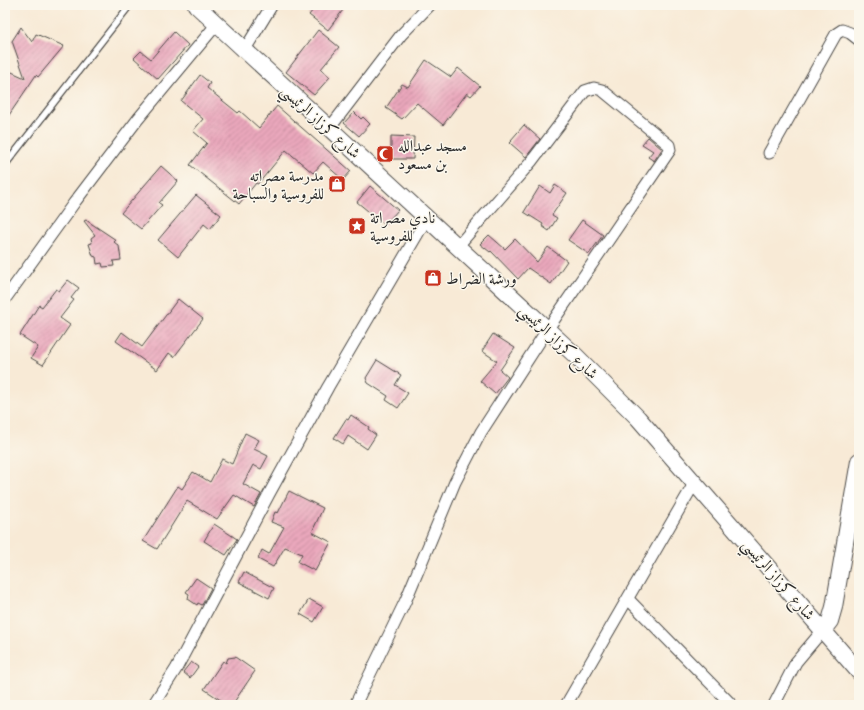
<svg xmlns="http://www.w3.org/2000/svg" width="864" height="710" font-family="'Libre Bodoni',Amiri,serif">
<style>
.building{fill:url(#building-hatch)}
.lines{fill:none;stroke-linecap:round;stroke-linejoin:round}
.lane-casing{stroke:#4a4845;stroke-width:8}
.street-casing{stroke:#4a4845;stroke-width:13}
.secondary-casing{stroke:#4a4845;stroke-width:18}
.lane{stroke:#fff;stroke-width:5.5}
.street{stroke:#fff;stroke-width:11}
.secondary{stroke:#fff;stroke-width:16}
.labels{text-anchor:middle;stroke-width:3;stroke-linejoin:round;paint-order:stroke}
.street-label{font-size:16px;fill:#2b2b2b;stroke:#fbf7ec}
.poi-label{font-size:16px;fill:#2b2b2b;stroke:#fbf7ec;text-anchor:start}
</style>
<defs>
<pattern id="building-hatch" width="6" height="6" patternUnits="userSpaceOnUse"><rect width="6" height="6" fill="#eaa7bc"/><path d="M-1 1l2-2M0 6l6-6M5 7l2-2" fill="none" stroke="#be8899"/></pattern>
</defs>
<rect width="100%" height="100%" fill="#fbf7ec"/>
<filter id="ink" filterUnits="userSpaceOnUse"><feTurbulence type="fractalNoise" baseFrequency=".025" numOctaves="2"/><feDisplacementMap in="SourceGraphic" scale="8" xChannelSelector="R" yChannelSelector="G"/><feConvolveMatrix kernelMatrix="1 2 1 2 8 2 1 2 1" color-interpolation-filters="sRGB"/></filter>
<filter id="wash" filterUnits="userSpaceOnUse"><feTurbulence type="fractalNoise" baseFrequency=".012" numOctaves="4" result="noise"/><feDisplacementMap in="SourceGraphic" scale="16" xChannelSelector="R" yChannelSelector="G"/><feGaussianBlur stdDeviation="0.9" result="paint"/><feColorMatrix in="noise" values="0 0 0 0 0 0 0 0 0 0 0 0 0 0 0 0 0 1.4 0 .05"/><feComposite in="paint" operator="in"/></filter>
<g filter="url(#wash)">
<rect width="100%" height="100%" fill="#f8ead6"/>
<g id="blocks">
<!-- building -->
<g class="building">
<polygon points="317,5 337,5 343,10 328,30 309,15"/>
<polygon points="21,27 32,42 36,34 64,46 38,77 36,75 5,121 5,69 25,78 12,41"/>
<polygon points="318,30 339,47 321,69 330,77 314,95 286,72"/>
<polygon points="174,32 188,45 158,79 134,58 141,51 151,59"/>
<polygon points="426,60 451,77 458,68 480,86 471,96 467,93 443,125 417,103 402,119 386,108 402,84 408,87"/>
<polygon points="200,75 210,83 207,88 238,113 240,111 259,128 277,106 351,171 343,180 323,162 313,173 286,150 258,184 256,183 239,204 190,165 207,143 193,131 203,119 181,101"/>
<polygon points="354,112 361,119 363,117 370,124 359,136 344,123"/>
<polygon points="524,125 540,139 526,157 510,143 512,141 511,140"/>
<polygon points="391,136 414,137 413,159 391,159"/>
<polygon points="648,137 662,149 654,161 648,157 653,151 642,144"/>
<polygon points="161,166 178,181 159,203 162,205 141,229 121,213"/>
<polygon points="555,185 567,193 552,215 557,218 549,231 542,226 543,224 524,212 540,186 550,193"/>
<polygon points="370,186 398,210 385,225 357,202"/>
<polygon points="196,195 221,215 210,229 204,224 178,257 158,240"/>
<polygon points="86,220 116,240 114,242 119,246 121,260 113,261 114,266 103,267 102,263 97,264 96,257 93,256 89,244 92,243 91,238 95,235 84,221"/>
<polygon points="582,220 603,235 589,254 568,240"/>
<polygon points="489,235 505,249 515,239 537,262 548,247 567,261 551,284 528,268 518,279 491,251 490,252 480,244"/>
<polygon points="68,280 79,288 71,298 74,300 60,318 70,325 43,365 31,358 38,347 20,335 39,305 42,307 56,289 59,291"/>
<polygon points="178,299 203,319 174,357 169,353 157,370 116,341 122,332 142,347"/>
<polygon points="493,334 515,348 500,370 508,377 495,394 480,381 497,361 482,351"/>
<polygon points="377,360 401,375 395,385 408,393 398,408 386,400 388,396 368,383 366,378"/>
<polygon points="351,415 369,427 368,429 376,435 367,449 348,436 343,444 334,438 346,419 348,420"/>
<polygon points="245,433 259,440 254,449 268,456 261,469 253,465 243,484 261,494 254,507 234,495 217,519 187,501 157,549 143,541 178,486 182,489 193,472 210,482 222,459 232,464"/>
<polygon points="289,491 323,508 312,532 331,542 315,571 298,562 302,554 285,547 273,567 258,559 262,550 269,554 284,527 271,522 275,512 278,513"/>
<polygon points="214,524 237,539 226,555 204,541"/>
<polygon points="244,572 274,588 269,598 239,582"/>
<polygon points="196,578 211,588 202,605 198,603 197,605 188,599 189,594 186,592"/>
<polygon points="309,599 323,607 314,622 300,614"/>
<polygon points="235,657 255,671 232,705 219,705 222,701 204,689 223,661 226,663 228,658"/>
<polygon points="191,662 198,667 190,678 183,672"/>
</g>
</g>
</g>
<g filter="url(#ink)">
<use href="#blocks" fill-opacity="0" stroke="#4a4845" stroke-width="1"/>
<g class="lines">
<defs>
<polyline id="lane" points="5,165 130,5"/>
<g id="street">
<polyline points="244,51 272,5"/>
<polyline points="329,129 401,35 430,5"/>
<polyline points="769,153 836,34 842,30 850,33 859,40"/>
<polyline points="5,299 74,203 138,119 216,25"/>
<polyline points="628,599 732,705"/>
<polyline points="153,705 176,669 269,494 328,387 427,218"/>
<polyline points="355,705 405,602 455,482 481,432 547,330 670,150 669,145 602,90 594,88 585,91 531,162 457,247"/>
<polyline points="566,705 695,482"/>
<polyline points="774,705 796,662 823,630"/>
</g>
<g id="secondary">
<polyline points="196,5 576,356 638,418 859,672"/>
<polyline points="823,630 830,621 834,607 859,461"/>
</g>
</defs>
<!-- lane casing -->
<use href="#lane" class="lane-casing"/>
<!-- street casing -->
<use href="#street" class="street-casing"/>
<!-- secondary casing -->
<use href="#secondary" class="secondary-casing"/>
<!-- lane -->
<use href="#lane" class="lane"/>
<!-- street -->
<use href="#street" class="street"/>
<!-- secondary -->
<use href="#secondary" class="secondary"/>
</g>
</g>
<!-- icons -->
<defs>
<symbol id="mosque-square" viewBox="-11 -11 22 22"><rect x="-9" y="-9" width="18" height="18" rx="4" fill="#c8321e" stroke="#fbf7ec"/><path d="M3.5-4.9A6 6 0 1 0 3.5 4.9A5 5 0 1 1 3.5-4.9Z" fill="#fff"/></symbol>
<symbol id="shop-square" viewBox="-11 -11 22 22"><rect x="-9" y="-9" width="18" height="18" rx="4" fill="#c8321e" stroke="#fbf7ec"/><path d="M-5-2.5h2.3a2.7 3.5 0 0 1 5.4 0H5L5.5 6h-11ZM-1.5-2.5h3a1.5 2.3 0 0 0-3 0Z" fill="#fff"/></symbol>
<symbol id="sight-square" viewBox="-11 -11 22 22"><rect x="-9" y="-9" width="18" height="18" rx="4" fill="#c8321e" stroke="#fbf7ec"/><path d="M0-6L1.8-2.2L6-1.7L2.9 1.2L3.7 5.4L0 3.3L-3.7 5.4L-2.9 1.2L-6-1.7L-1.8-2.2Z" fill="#fff"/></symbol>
</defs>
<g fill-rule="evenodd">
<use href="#mosque-square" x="375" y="144" width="20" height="20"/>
<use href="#shop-square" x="327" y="174" width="20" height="20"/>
<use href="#sight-square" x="347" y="216" width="20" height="20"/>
<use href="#shop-square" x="423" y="268" width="20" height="20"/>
</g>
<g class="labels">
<!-- street labels -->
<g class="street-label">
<text transform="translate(321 121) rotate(42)" y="6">شارع كرزاز الرئيسي</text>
<text transform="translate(559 341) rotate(43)" y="6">شارع كرزاز الرئيسي</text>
<text transform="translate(779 579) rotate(49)" y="6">شارع كرزاز الرئيسي</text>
</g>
<!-- poi labels -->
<g class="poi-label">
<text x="398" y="151">مسجد عبدالله<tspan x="398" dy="18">بن مسعود</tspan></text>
<text x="324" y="181" text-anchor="end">مدرسة مصراته<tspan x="324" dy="18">للفروسية والسباحة</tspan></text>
<text x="370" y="223">نادي مصراتة<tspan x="370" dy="18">للفروسية</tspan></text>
<text x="446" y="284">ورشة الضراط</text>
</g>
</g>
<!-- margin -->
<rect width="864" height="710" fill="none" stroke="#fbf7ec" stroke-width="20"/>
</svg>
